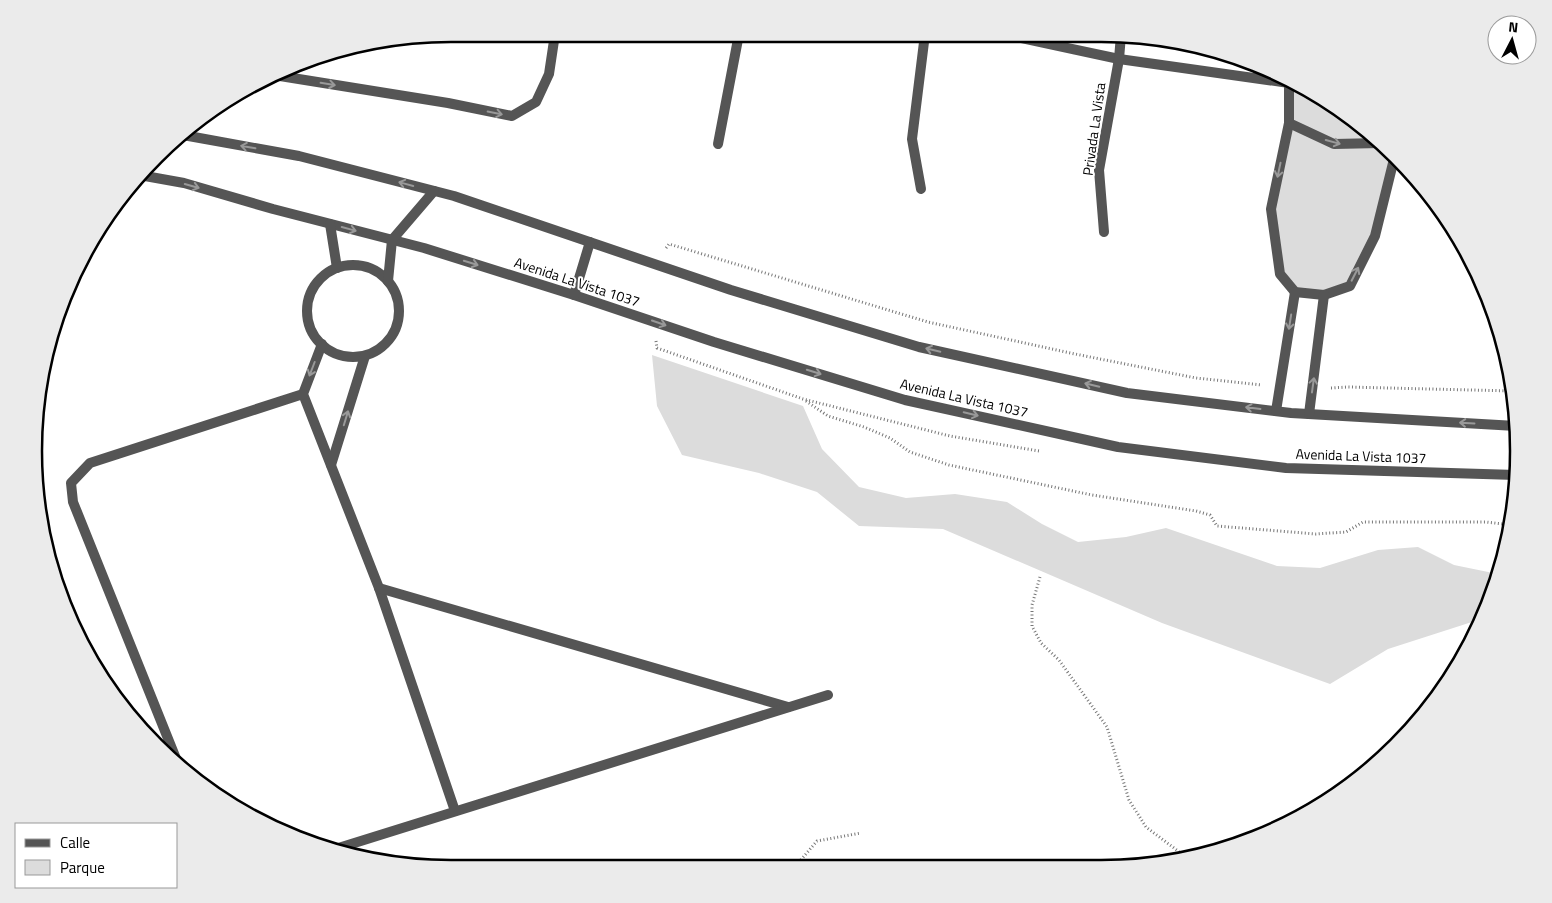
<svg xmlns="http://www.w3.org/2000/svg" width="1552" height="903" font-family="'Titillium Web',sans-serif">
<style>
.green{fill:#dcdcdc}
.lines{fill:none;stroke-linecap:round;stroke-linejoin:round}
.path{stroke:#777;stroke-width:3;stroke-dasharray:1 2.5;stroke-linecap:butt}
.minor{stroke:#555;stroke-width:10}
.oneway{stroke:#999}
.labels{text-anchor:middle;stroke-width:4;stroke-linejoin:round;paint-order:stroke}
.street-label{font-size:14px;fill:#000;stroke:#fff}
.rim{fill:none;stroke:#000;stroke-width:2.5}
</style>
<rect width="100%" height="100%" fill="#fff"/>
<!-- green -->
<g class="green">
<polygon points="1291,84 1332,104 1395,155 1375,236 1350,286 1324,295 1295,292 1280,274 1271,209"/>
<polygon points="652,355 803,406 822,449 859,487 906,498 955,494 1007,502 1042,524 1078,542 1126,537 1166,528 1277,566 1320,568 1378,550 1418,547 1454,565 1498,574 1487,611 1480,623 1475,621 1388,649 1330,684 1162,623 943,529 859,526 817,492 759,473 682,455 657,406"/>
</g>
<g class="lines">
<!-- path -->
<g class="path">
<polyline points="666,248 669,244 928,322 1075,354 1196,378 1262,385"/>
<polyline points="656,341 657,348 803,399 950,436 1039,451"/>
<polyline points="1331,388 1348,387 1512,391"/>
<polyline points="806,401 828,416 864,427 890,438 910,452 949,465 1092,495 1196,511 1210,515 1217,526 1316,534 1346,532 1363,522 1486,522 1511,525"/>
<polyline points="1040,577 1032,605 1032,626 1041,643 1059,660 1107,727 1129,800 1146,827 1186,857"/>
<polyline points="794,868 817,841 861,833"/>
</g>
<!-- minor -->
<g class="minor">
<polyline points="1002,34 1119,59 1289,83"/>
<polyline points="280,76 448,103 512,116 536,102 549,74 555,34"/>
<polyline points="1291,84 1289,83 1289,123 1271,209 1280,274 1295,292 1324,295 1350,286 1375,236 1395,155"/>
<polyline points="1289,123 1334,144 1380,143"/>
<polyline points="183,135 299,156 454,196 731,290 919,347 1127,393 1291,413 1516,426"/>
<polyline points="718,144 739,34"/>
<polyline points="145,176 184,183 273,209 424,248 574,295 714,342 905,400 1118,447 1286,468 1516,475"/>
<polyline points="921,189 912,139 925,34"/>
<polyline points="330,224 337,268"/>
<polyline points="1104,232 1099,170 1119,59 1121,35"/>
<circle cx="353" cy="311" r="46"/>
<polyline points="388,281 392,240 434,191"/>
<polyline points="574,295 590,242"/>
<polyline points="322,344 303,394 379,588 455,811"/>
<polyline points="1276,411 1295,292"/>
<polyline points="1309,414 1324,295"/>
<polyline points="331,465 365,356"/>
<polyline points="379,588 788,707"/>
<polyline points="177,761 73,502 71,483 90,463 303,394"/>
<polyline points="332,850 828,695"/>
</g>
</g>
<!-- one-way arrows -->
<defs><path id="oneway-shaft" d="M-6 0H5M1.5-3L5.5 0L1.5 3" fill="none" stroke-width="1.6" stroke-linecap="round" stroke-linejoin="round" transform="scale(1.25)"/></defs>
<g class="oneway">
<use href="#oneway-shaft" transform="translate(328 84) rotate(9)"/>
<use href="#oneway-shaft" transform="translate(495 113) rotate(11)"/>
<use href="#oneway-shaft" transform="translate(1333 142) rotate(15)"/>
<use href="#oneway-shaft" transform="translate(248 147) rotate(-170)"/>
<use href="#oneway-shaft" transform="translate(1279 170) rotate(102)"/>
<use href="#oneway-shaft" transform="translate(406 184) rotate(-165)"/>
<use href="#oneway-shaft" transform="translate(192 186) rotate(16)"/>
<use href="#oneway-shaft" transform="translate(349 229) rotate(15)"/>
<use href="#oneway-shaft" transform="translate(471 263) rotate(17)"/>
<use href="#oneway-shaft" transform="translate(1355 274) rotate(-63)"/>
<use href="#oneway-shaft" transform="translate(1290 322) rotate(99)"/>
<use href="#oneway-shaft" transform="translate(659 323) rotate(19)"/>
<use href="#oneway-shaft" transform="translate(933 350) rotate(-167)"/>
<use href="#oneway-shaft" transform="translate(312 369) rotate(111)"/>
<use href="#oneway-shaft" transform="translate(814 372) rotate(17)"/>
<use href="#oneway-shaft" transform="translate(1092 385) rotate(-167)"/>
<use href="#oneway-shaft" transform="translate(1313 385) rotate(-82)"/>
<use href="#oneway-shaft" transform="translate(1253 408) rotate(-173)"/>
<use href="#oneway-shaft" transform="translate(971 414) rotate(13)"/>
<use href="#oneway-shaft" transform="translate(346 418) rotate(-73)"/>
<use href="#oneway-shaft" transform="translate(1467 423) rotate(-177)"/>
</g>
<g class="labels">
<!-- street labels -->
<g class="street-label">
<text transform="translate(1094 129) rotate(-82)" y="5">Privada La Vista</text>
<text transform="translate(577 282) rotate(18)" y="5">Avenida La Vista 1037</text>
<text transform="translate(964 398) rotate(13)" y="5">Avenida La Vista 1037</text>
<text transform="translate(1361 456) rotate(2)" y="5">Avenida La Vista 1037</text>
</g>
</g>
<!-- crop -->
<path d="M0 0H1552V903H0ZM451 42H1101A409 409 0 0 1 1510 451V451A409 409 0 0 1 1101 860H451A409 409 0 0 1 42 451V451A409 409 0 0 1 451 42Z" fill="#ebebeb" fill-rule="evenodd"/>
<path class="rim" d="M451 42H1101A409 409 0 0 1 1510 451V451A409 409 0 0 1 1101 860H451A409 409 0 0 1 42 451V451A409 409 0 0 1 451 42Z"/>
<!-- legend -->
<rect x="15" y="823" width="162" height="65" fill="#ffffff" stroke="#999999"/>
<rect x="25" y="839" width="25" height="8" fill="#555555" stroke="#999999"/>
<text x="60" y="848" font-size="15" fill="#000000">Calle</text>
<rect x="25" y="860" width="25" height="15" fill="#dcdcdc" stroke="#999999"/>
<text x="60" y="873" font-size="15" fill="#000000">Parque</text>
<!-- north arrow -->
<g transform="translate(1512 40) rotate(6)"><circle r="24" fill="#ffffff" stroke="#999999"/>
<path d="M0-4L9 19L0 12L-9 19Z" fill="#000000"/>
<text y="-8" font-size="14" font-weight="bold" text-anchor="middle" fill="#000000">N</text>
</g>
</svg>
